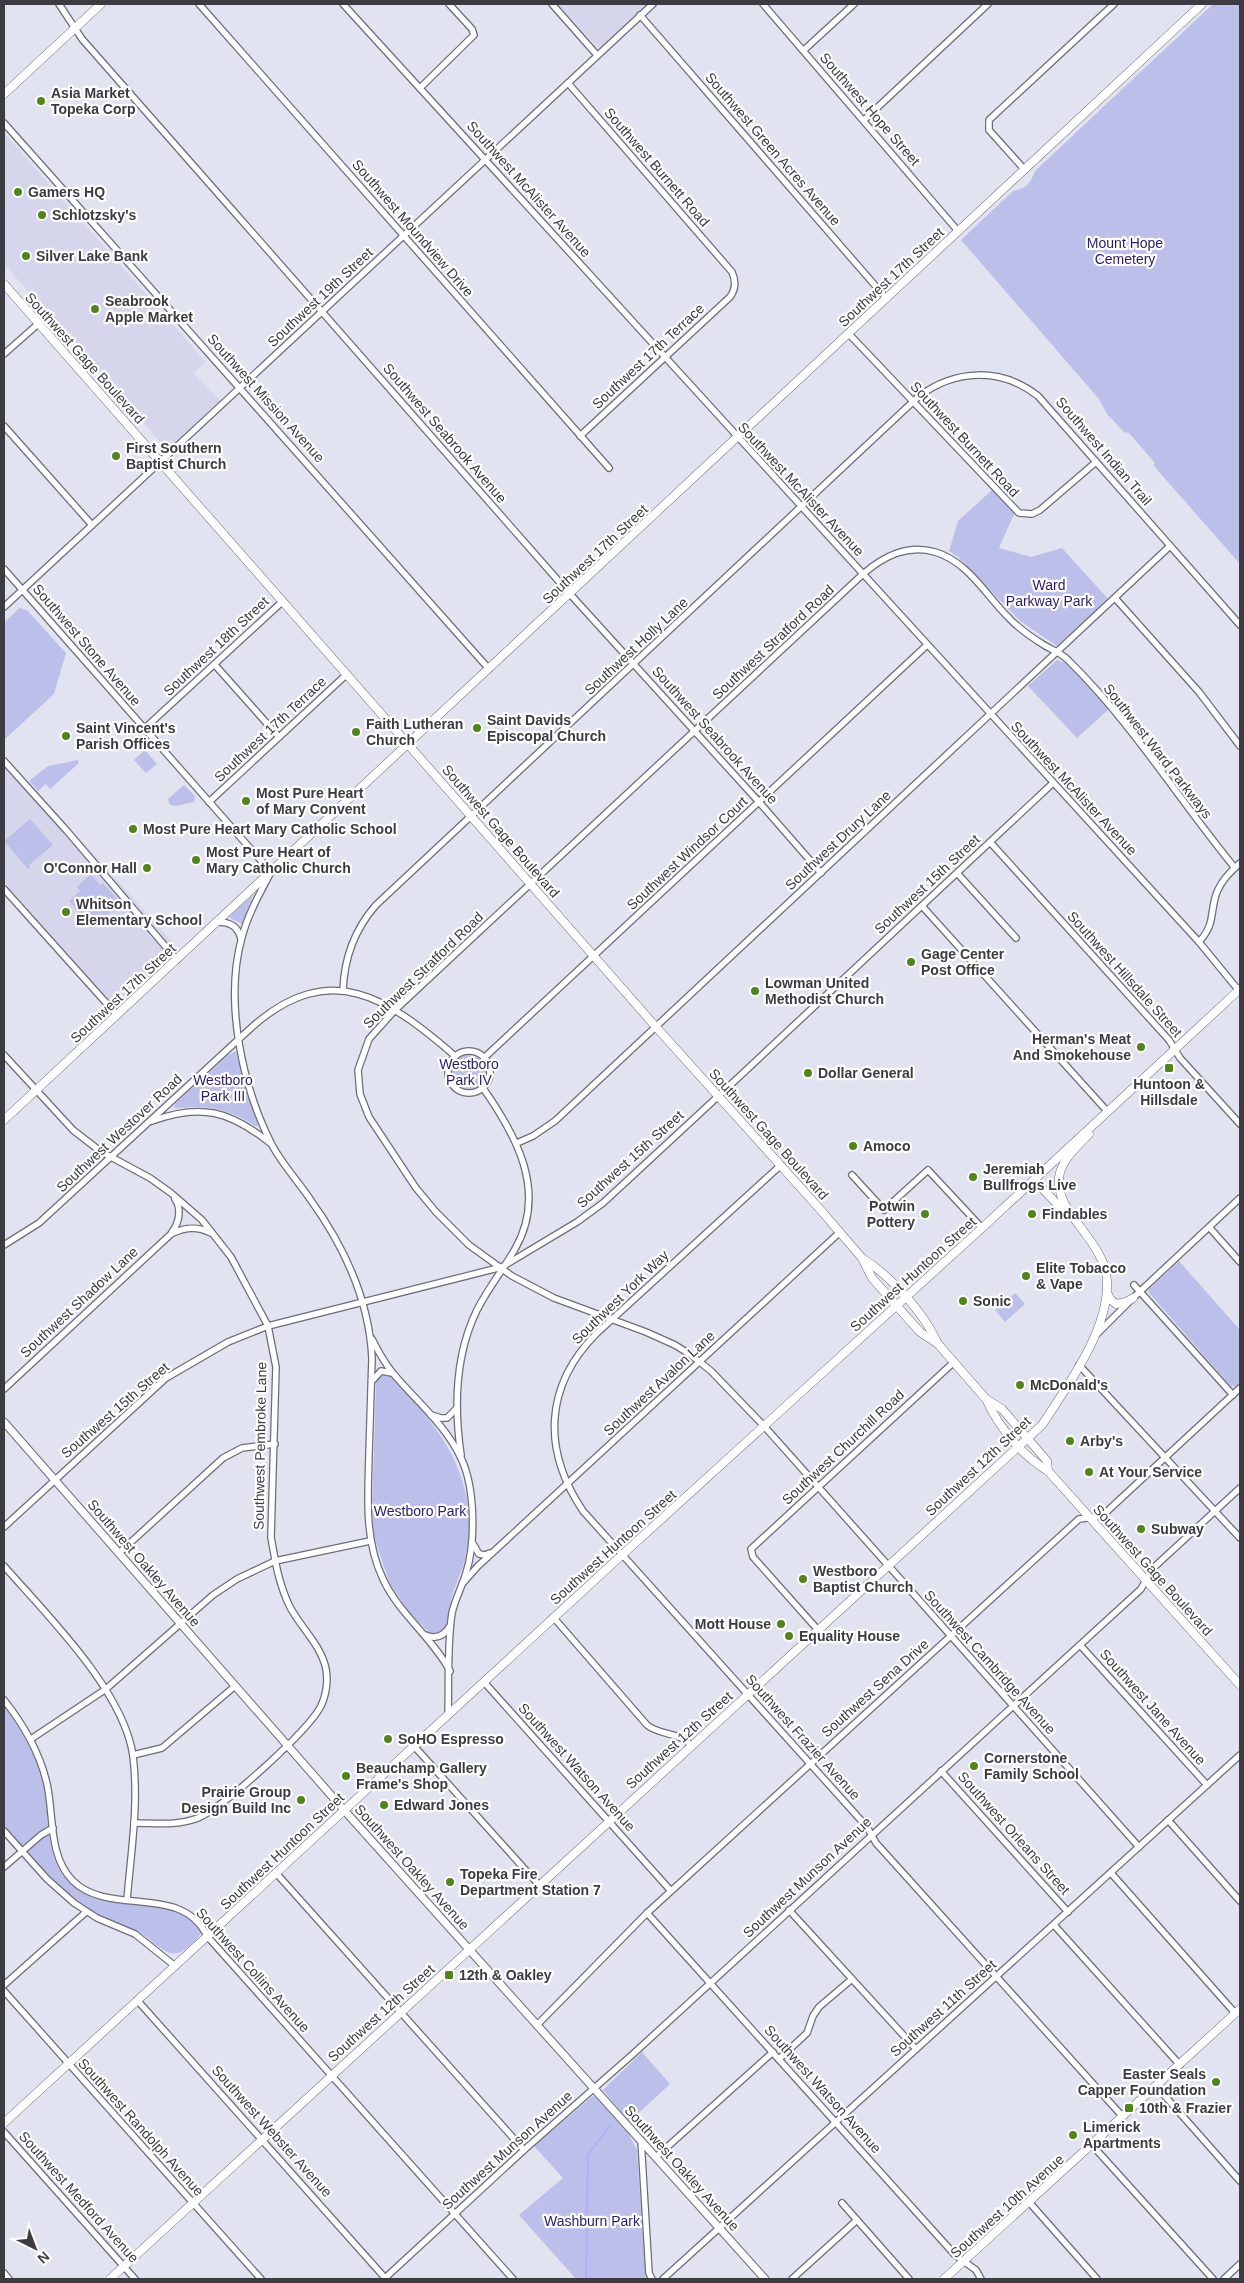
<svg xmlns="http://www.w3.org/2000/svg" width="1244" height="2283" font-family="Helvetica,sans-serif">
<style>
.built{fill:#d5d6eb}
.green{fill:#bcbfea}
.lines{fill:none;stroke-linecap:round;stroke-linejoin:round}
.stream{stroke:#afb2f7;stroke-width:2}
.minor-casing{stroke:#6c6d79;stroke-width:8}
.tertiary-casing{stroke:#6c6d79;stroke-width:9}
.secondary-casing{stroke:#6c6d79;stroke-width:9}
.minor{stroke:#fff;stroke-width:5.5}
.tertiary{stroke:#fff;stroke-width:7}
.secondary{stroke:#fff;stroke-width:8}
.poi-dot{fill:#528519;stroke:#fff;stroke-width:2}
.labels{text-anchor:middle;stroke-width:4.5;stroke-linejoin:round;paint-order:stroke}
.poi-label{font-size:14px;font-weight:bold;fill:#3b3b41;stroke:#fff;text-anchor:start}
.street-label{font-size:14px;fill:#3b3b41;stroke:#fff}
.park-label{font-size:14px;fill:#291d6b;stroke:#fff}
</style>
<rect width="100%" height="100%" fill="#e2e3f1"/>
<!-- built -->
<g class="built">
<polygon points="558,4 648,4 601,47 598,48"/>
<polygon points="4,133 206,362 194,373 221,402 170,449 167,450 4,264"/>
<polygon points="4,755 179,949 122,1002 119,1008 115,1007 4,882"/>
</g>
<!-- green -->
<g class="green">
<path d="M1213,4h27v560l-87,-99 2,-2 -27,-31 -3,1 -18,-19 -8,-15 -138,-159 52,-49c14,-3 17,-7 22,-20z"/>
<polygon points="992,490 1015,512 999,548 1031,557 1062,548 1108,599 1057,646 1020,621 958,557 949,551 958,521"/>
<polygon points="19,608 27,610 66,653 54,694 4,740 4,623"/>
<polygon points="1057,660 1069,664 1109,709 1077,738 1028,686"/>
<polygon points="145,750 157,764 146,773 134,760"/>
<polygon points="78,760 79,763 50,789 46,784 38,791 29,781 48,766"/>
<polygon points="184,785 195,796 194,802 176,806 170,805 168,799"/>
<polygon points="30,819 53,845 29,865 30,867 28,869 4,841"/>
<polygon points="91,874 100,885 103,883 121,903 92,928 69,901 80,891 77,887"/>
<polygon points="253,895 242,924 230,918 230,916"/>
<path d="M236,1051l11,40 12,30 -1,5h-3c-19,-13 -38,-19 -61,-19 -6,0 -14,2 -20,1l1,-4 53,-49z"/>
<circle cx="469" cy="1072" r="18"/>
<polygon points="1179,1261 1240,1330 1240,1383 1237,1387 1231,1386 1228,1383 1150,1294 1148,1291 1150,1288"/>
<polygon points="1015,1293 1025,1304 1005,1322 995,1310"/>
<path d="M383,1375c12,-1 22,17 30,26 42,46 66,95 52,159 -4,13 -10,26 -14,39 -3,12 -1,28 -12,34h-10l-20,-21 -19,-28 -16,-47 -2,-27 4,-125 1,-5z"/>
<path d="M4,1706c16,24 31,46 38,74 10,35 -1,80 32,106 7,6 17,12 26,14 27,7 89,1 101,33 -3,6 -8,10 -13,14 -19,18 -33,-7 -51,-16 -14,-7 -29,-11 -42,-18 -36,-20 -64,-57 -91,-87z"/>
<polygon points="642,2052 670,2084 629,2122 603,2090"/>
<polygon points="593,2096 598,2098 627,2131 637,2150 646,2279 576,2279 519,2215 563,2178 534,2146"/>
</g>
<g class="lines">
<!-- stream -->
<polyline class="stream" points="586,2279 588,2155 611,2124"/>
<defs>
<g id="minor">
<polyline points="59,4 82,39 236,214 570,594 759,802 821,873"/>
<polyline points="199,4 609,468"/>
<polyline points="343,4 1199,942 1240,992"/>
<polyline points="552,4 597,55"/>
<polyline points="763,4 958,231"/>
<polyline points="640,15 886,298"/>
<polyline points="804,50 854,4"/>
<path d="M568,83l164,189c4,9 4,17 -2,25l-150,139"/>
<polyline points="420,88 474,35 472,29 449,4"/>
<polyline points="864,120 988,4"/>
<polyline points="4,123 489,669"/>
<polyline points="1024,169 989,130 989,120 1114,4"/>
<polyline points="849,334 1019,513 1032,514 1040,510 1096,462"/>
<polyline points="4,354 38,324"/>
<polyline points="4,426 92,525"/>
<path d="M4,569l267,303c-11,21 -23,42 -29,65 -18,64 0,148 29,206 10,20 27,38 39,56 34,47 59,100 62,159 -1,32 -2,64 -3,96 -1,43 -5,85 14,125 16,35 49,58 67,92"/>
<polyline points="1115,598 1199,692 1240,746"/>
<polyline points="4,607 653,4"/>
<polyline points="215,665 279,737"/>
<polyline points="144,729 283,601"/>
<polyline points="4,761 67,831 177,960"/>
<polyline points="209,802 347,674"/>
<polyline points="990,842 1169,1040 1180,1058 1240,1124"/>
<polyline points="957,873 1016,938"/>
<polyline points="4,889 117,1015"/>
<polyline points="922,906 1107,1111"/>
<path d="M217,922c13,0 21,4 24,17"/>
<path d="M1199,942c15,-17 11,-24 16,-44 4,-15 14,-25 25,-35"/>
<path d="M343,991c1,-32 12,-62 33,-86l542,-508c37,-28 83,-30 120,-1l202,229"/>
<circle cx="469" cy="1072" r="21"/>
<path d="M4,1055l69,75 27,21 50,27 21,15 31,27 29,37 37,69 8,41 -5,170c4,24 8,48 19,70 11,21 31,38 36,62 2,12 0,26 -5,37 -13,25 -97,101 -123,112 -21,8 -42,5 -64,5"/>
<polyline points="485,1057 927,645"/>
<path d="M152,1121c49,-18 78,-10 118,22"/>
<polyline points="517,1143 533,1136 555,1121 1170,546"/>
<path d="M781,1165l-184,168c-53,53 -55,117 -14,178l284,316 9,16 247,274"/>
<polyline points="852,1175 884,1210 928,1170 982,1228"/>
<polyline points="1209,1227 1240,1262"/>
<path d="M172,1232c7,-9 10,-23 3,-33"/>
<path d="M4,1245l35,-22 213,-196c78,-69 136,-29 203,29"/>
<polyline points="1134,1285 1233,1395"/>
<polyline points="1097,1334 1133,1298 1240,1198"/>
<path d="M372,1339c6,12 12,23 20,33 23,28 53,52 69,86 14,29 15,84 5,115 -4,14 -11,26 -14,40 -5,33 -3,68 -4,102"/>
<polyline points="1079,1365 1240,1538"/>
<polyline points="372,1381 381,1371 392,1373"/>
<path d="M4,1389l167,-155c14,-7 26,-8 40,-1"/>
<polyline points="431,1415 441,1418 447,1418 457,1408"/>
<path d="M461,1455c-7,-48 -6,-100 16,-145 11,-22 26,-40 38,-61 33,-57 1,-114 -32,-161"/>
<polyline points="4,1527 166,1378 228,1342 268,1326 502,1267 577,1222 603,1203 726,1089 1053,783"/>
<polyline points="472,1542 479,1554 485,1555 490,1553"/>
<polyline points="119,1553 223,1458 242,1448 275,1444"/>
<path d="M4,1566c43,49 120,125 129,190 6,48 -2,96 -6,144"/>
<polyline points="462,1584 478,1566 840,1232"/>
<path d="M554,1618l93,107c13,11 35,7 44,21"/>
<polyline points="818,1630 753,1557 751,1549 954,1362"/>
<path d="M425,1635c11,5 19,1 25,-9"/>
<polyline points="1080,1645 1207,1785"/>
<polyline points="484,1682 671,1891"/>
<path d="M4,1700c19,24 36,53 43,84 7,31 1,72 26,97 37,36 109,2 134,55l306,343"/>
<polyline points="31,1739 106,1689 213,1595 237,1579 275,1561 370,1541"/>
<polyline points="414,1746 539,1885"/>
<polyline points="133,1755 162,1748 235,1686"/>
<polyline points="941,1771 1068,1912"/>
<polyline points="1168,1820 1240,1901"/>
<polyline points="4,1831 47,1879 74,1903 97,1918 135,1934 175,1966"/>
<path d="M1139,1847l-375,-421 -53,-55 -20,-16 -16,-10 -29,-13 -92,-34 -42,-22 -43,-31 -33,-33 -20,-24 -47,-71 -9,-23 -2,-24 11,-31 26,-29 468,-436c21,-18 44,-30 72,-22 32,9 51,43 73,65 10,11 23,20 36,28 8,5 19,9 25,16 63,62 110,139 166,207"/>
<polyline points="4,1867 41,1835 53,1828"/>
<polyline points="276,1873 524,2150"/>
<polyline points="1111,1873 1235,2013"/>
<polyline points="789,1910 916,2049"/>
<polyline points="647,1913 955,2255 976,2270 981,2279"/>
<polyline points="1054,1925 1180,2065"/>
<polyline points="4,1985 86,1912"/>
<polyline points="4,1991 261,2279"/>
<polyline points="137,2000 386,2279"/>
<polyline points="537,2025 647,1913 1079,1519 1102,1516 1240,1388"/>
<polyline points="779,2059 807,2033 813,2016 819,2007 852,1979"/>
<polyline points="1156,2086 1240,2181"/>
<polyline points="4,2132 135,2279"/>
<polyline points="641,2140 649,2273 652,2279"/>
<polyline points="1092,2145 1213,2279"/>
<polyline points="656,2157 773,2052"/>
<polyline points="1029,2202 1097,2279"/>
<polyline points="842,2203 909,2279"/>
<polyline points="4,2273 9,2279"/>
<polyline points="384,2279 524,2150 633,2054 1141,1589 1151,1570 1240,1488"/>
<polyline points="663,2279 1240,1755"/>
<polyline points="792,2279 857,2220"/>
<polyline points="1224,2279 1240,2264"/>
</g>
<polyline id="tertiary" points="4,1422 344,1810 765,2279"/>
<g id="secondary">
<polyline points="4,94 101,4"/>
<polyline points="4,284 656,1027 818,1207 862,1258 872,1278 920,1332 938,1344 986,1399 1002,1409 1028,1439 1047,1461 1048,1471"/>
<polyline points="4,1120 1202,4"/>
<polyline points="1034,1180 1065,1212"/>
<path d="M862,1258c29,18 61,54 75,84"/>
<polyline points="1107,1292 1110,1299 1116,1304 1126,1302 1133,1298"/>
<path d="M986,1399c12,27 36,57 62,72l192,214"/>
<polyline points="4,2123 623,1554 982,1228 1240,989"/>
<path d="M110,2279l932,-854c26,-40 67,-95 65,-144 -2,-46 -67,-75 -43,-118 6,-11 17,-20 25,-29"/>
<polyline points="944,2279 1240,2009"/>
</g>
</defs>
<!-- minor casing -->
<use href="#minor" class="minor-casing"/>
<!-- tertiary casing -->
<use href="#tertiary" class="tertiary-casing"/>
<!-- secondary casing -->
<use href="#secondary" class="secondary-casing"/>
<!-- minor -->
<use href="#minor" class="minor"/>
<!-- tertiary -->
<use href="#tertiary" class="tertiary"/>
<!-- secondary -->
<use href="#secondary" class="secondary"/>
</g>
<!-- markers -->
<g class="poi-dot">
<circle cx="41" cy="101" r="5"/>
<circle cx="18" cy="192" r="5"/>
<circle cx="42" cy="215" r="5"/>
<circle cx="26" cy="256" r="5"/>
<circle cx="95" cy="309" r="5"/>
<circle cx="116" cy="456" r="5"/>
<circle cx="477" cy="728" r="5"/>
<circle cx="356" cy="732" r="5"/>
<circle cx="66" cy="736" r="5"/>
<circle cx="246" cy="801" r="5"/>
<circle cx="133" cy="829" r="5"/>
<circle cx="196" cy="860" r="5"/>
<circle cx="147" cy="868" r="5"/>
<circle cx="66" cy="912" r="5"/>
<circle cx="911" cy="962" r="5"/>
<circle cx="755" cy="991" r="5"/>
<circle cx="1141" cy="1047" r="5"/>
<rect x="1164" y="1063" width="10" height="10" rx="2.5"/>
<circle cx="808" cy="1073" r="5"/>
<circle cx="853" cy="1146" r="5"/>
<circle cx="973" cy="1177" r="5"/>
<circle cx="925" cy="1214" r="5"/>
<circle cx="1032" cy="1214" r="5"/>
<circle cx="1026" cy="1276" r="5"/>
<circle cx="963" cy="1301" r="5"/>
<circle cx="1020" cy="1385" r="5"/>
<circle cx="1070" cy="1441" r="5"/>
<circle cx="1089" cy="1472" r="5"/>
<circle cx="1141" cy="1529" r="5"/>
<circle cx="803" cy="1579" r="5"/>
<circle cx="781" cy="1624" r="5"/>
<circle cx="789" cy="1636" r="5"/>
<circle cx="388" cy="1739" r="5"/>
<circle cx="974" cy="1766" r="5"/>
<circle cx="346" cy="1776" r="5"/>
<circle cx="301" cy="1800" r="5"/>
<circle cx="384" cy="1805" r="5"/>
<circle cx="450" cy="1882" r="5"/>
<rect x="444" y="1970" width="10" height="10" rx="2.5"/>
<circle cx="1216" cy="2082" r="5"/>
<rect x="1124" y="2103" width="10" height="10" rx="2.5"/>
<circle cx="1073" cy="2135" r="5"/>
</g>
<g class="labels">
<!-- poi labels -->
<g class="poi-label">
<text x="51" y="98">Asia Market<tspan x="51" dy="16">Topeka Corp</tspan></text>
<text x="28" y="197">Gamers HQ</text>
<text x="52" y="220">Schlotzsky's</text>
<text x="36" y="261">Silver Lake Bank</text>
<text x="105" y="306">Seabrook<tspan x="105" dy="16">Apple Market</tspan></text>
<text x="126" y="453">First Southern<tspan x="126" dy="16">Baptist Church</tspan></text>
<text x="487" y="725">Saint Davids<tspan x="487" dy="16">Episcopal Church</tspan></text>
<text x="366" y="729">Faith Lutheran<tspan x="366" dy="16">Church</tspan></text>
<text x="76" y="733">Saint Vincent's<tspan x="76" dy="16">Parish Offices</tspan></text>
<text x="256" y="798">Most Pure Heart<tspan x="256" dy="16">of Mary Convent</tspan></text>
<text x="143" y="834">Most Pure Heart Mary Catholic School</text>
<text x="206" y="857">Most Pure Heart of<tspan x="206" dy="16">Mary Catholic Church</tspan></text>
<text x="137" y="873" text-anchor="end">O'Connor Hall</text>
<text x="76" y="909">Whitson<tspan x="76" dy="16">Elementary School</tspan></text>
<text x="921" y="959">Gage Center<tspan x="921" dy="16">Post Office</tspan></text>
<text x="765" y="988">Lowman United<tspan x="765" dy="16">Methodist Church</tspan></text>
<text x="1131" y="1044" text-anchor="end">Herman's Meat<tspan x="1131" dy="16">And Smokehouse</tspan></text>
<text x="818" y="1078">Dollar General</text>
<text x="1169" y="1089" text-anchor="middle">Huntoon &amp;<tspan x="1169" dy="16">Hillsdale</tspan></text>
<text x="863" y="1151">Amoco</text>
<text x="983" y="1174">Jeremiah<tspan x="983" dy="16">Bullfrogs Live</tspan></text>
<text x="915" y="1211" text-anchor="end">Potwin<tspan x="915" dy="16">Pottery</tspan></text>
<text x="1042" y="1219">Findables</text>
<text x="1036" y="1273">Elite Tobacco<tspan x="1036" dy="16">&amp; Vape</tspan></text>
<text x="973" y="1306">Sonic</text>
<text x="1030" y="1390">McDonald's</text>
<text x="1080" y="1446">Arby's</text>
<text x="1099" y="1477">At Your Service</text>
<text x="1151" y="1534">Subway</text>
<text x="813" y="1576">Westboro<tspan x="813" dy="16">Baptist Church</tspan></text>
<text x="771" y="1629" text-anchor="end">Mott House</text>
<text x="799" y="1641">Equality House</text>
<text x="398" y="1744">SoHO Espresso</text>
<text x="984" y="1763">Cornerstone<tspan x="984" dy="16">Family School</tspan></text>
<text x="356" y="1773">Beauchamp Gallery<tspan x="356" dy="16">Frame's Shop</tspan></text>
<text x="291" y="1797" text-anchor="end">Prairie Group<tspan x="291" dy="16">Design Build Inc</tspan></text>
<text x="394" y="1810">Edward Jones</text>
<text x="460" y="1879">Topeka Fire<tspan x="460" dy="16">Department Station 7</tspan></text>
<text x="459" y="1980">12th &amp; Oakley</text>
<text x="1206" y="2079" text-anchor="end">Easter Seals<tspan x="1206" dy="16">Capper Foundation</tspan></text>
<text x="1139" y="2113">10th &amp; Frazier</text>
<text x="1083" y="2132">Limerick<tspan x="1083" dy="16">Apartments</tspan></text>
</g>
<!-- street labels -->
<g class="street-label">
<text transform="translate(870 109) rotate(49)" y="5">Southwest Hope Street</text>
<text transform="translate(773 149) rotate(49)" y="5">Southwest Green Acres Avenue</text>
<text transform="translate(657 167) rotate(49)" y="5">Southwest Burnett Road</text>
<text transform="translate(529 189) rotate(48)" y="5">Southwest McAlister Avenue</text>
<text transform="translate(413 228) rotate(49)" y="5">Southwest Moundview Drive</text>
<text transform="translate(891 277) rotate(-43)" y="5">Southwest 17th Street</text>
<text transform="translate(320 297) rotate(-43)" y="5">Southwest 19th Street</text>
<text transform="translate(648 356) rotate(-43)" y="5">Southwest 17th Terrace</text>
<text transform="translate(85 358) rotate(48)" y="5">Southwest Gage Boulevard</text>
<text transform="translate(266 398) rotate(48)" y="5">Southwest Mission Avenue</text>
<text transform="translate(445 433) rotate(49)" y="5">Southwest Seabrook Avenue</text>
<text transform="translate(965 439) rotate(47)" y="5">Southwest Burnett Road</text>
<text transform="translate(1104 451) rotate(49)" y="5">Southwest Indian Trail</text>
<text transform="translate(801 489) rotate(47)" y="5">Southwest McAlister Avenue</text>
<text transform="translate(595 554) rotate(-43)" y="5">Southwest 17th Street</text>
<text transform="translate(773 642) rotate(-43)" y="5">Southwest Stratford Road</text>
<text transform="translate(87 645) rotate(49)" y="5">Southwest Stone Avenue</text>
<text transform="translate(216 646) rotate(-43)" y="5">Southwest 18th Street</text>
<text transform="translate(636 646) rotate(-43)" y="5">Southwest Holly Lane</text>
<text transform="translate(270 729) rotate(-43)" y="5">Southwest 17th Terrace</text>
<text transform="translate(715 735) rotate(48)" y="5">Southwest Seabrook Avenue</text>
<text transform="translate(1158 751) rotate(52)" y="5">Southwest Ward Parkways</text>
<text transform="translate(1074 788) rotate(47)" y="5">Southwest McAlister Avenue</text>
<text transform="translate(501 831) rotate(49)" y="5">Southwest Gage Boulevard</text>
<text transform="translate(838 840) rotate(-43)" y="5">Southwest Drury Lane</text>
<text transform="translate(687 853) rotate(-43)" y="5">Southwest Windsor Court</text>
<text transform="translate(927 884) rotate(-43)" y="5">Southwest 15th Street</text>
<text transform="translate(423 970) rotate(-44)" y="5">Southwest Stratford Road</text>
<text transform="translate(1125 974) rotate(48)" y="5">Southwest Hillsdale Street</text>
<text transform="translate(123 993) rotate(-43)" y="5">Southwest 17th Street</text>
<text transform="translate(119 1133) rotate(-43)" y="5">Southwest Westover Road</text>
<text transform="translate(769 1134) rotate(48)" y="5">Southwest Gage Boulevard</text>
<text transform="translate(630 1159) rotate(-42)" y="5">Southwest 15th Street</text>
<text transform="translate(913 1274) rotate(-42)" y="5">Southwest Huntoon Street</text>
<text transform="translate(620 1297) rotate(-44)" y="5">Southwest York Way</text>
<text transform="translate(79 1302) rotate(-43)" y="5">Southwest Shadow Lane</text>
<text transform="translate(659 1383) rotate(-43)" y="5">Southwest Avalon Lane</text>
<text transform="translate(115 1410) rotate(-41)" y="5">Southwest 15th Street</text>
<text transform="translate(260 1446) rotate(-89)" y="5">Southwest Pembroke Lane</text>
<text transform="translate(843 1447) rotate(-43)" y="5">Southwest Churchill Road</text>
<text transform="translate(978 1466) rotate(-43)" y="5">Southwest 12th Street</text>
<text transform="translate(613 1547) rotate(-42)" y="5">Southwest Huntoon Street</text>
<text transform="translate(144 1563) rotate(49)" y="5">Southwest Oakley Avenue</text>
<text transform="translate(1153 1570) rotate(48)" y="5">Southwest Gage Boulevard</text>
<text transform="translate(990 1662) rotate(48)" y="5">Southwest Cambridge Avenue</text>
<text transform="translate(875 1688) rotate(-42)" y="5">Southwest Sena Drive</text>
<text transform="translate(1153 1707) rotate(48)" y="5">Southwest Jane Avenue</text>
<text transform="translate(803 1737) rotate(48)" y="5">Southwest Frazier Avenue</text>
<text transform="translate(679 1740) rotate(-42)" y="5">Southwest 12th Street</text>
<text transform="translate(577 1767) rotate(48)" y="5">Southwest Watson Avenue</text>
<text transform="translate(1014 1833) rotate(48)" y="5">Southwest Orleans Street</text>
<text transform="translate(282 1851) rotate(-43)" y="5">Southwest Huntoon Street</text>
<text transform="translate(412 1867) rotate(48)" y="5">Southwest Oakley Avenue</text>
<text transform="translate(807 1877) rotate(-43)" y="5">Southwest Munson Avenue</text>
<text transform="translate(253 1970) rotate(48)" y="5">Southwest Collins Avenue</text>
<text transform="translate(943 2008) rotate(-42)" y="5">Southwest 11th Street</text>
<text transform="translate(381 2013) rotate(-42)" y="5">Southwest 12th Street</text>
<text transform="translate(823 2089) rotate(48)" y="5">Southwest Watson Avenue</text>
<text transform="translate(141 2127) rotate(48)" y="5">Southwest Randolph Avenue</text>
<text transform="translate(272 2131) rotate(48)" y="5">Southwest Webster Avenue</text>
<text transform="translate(507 2150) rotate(-42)" y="5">Southwest Munson Avenue</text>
<text transform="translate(682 2168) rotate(48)" y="5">Southwest Oakley Avenue</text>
<text transform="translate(79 2197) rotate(48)" y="5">Southwest Medford Avenue</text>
<text transform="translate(1007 2206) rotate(-42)" y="5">Southwest 10th Avenue</text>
</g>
<!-- park labels -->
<g class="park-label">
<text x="1125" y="248">Mount Hope<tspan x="1125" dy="16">Cemetery</tspan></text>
<text x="1049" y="590">Ward<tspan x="1049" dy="16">Parkway Park</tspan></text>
<text x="469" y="1069">Westboro<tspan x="469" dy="16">Park IV</tspan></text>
<text x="223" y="1085">Westboro<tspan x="223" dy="16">Park III</tspan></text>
<text x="420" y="1516">Westboro Park</text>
<text x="592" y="2226">Washburn Park</text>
</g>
</g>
<!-- border -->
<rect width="1244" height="2283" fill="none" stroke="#3b3b41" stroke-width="10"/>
<!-- north arrow -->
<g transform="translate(35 2248) rotate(138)" stroke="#ffffff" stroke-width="4" paint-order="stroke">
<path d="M0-4L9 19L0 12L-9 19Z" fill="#3b3b41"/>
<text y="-8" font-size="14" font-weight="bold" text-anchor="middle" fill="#3b3b41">N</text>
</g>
</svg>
